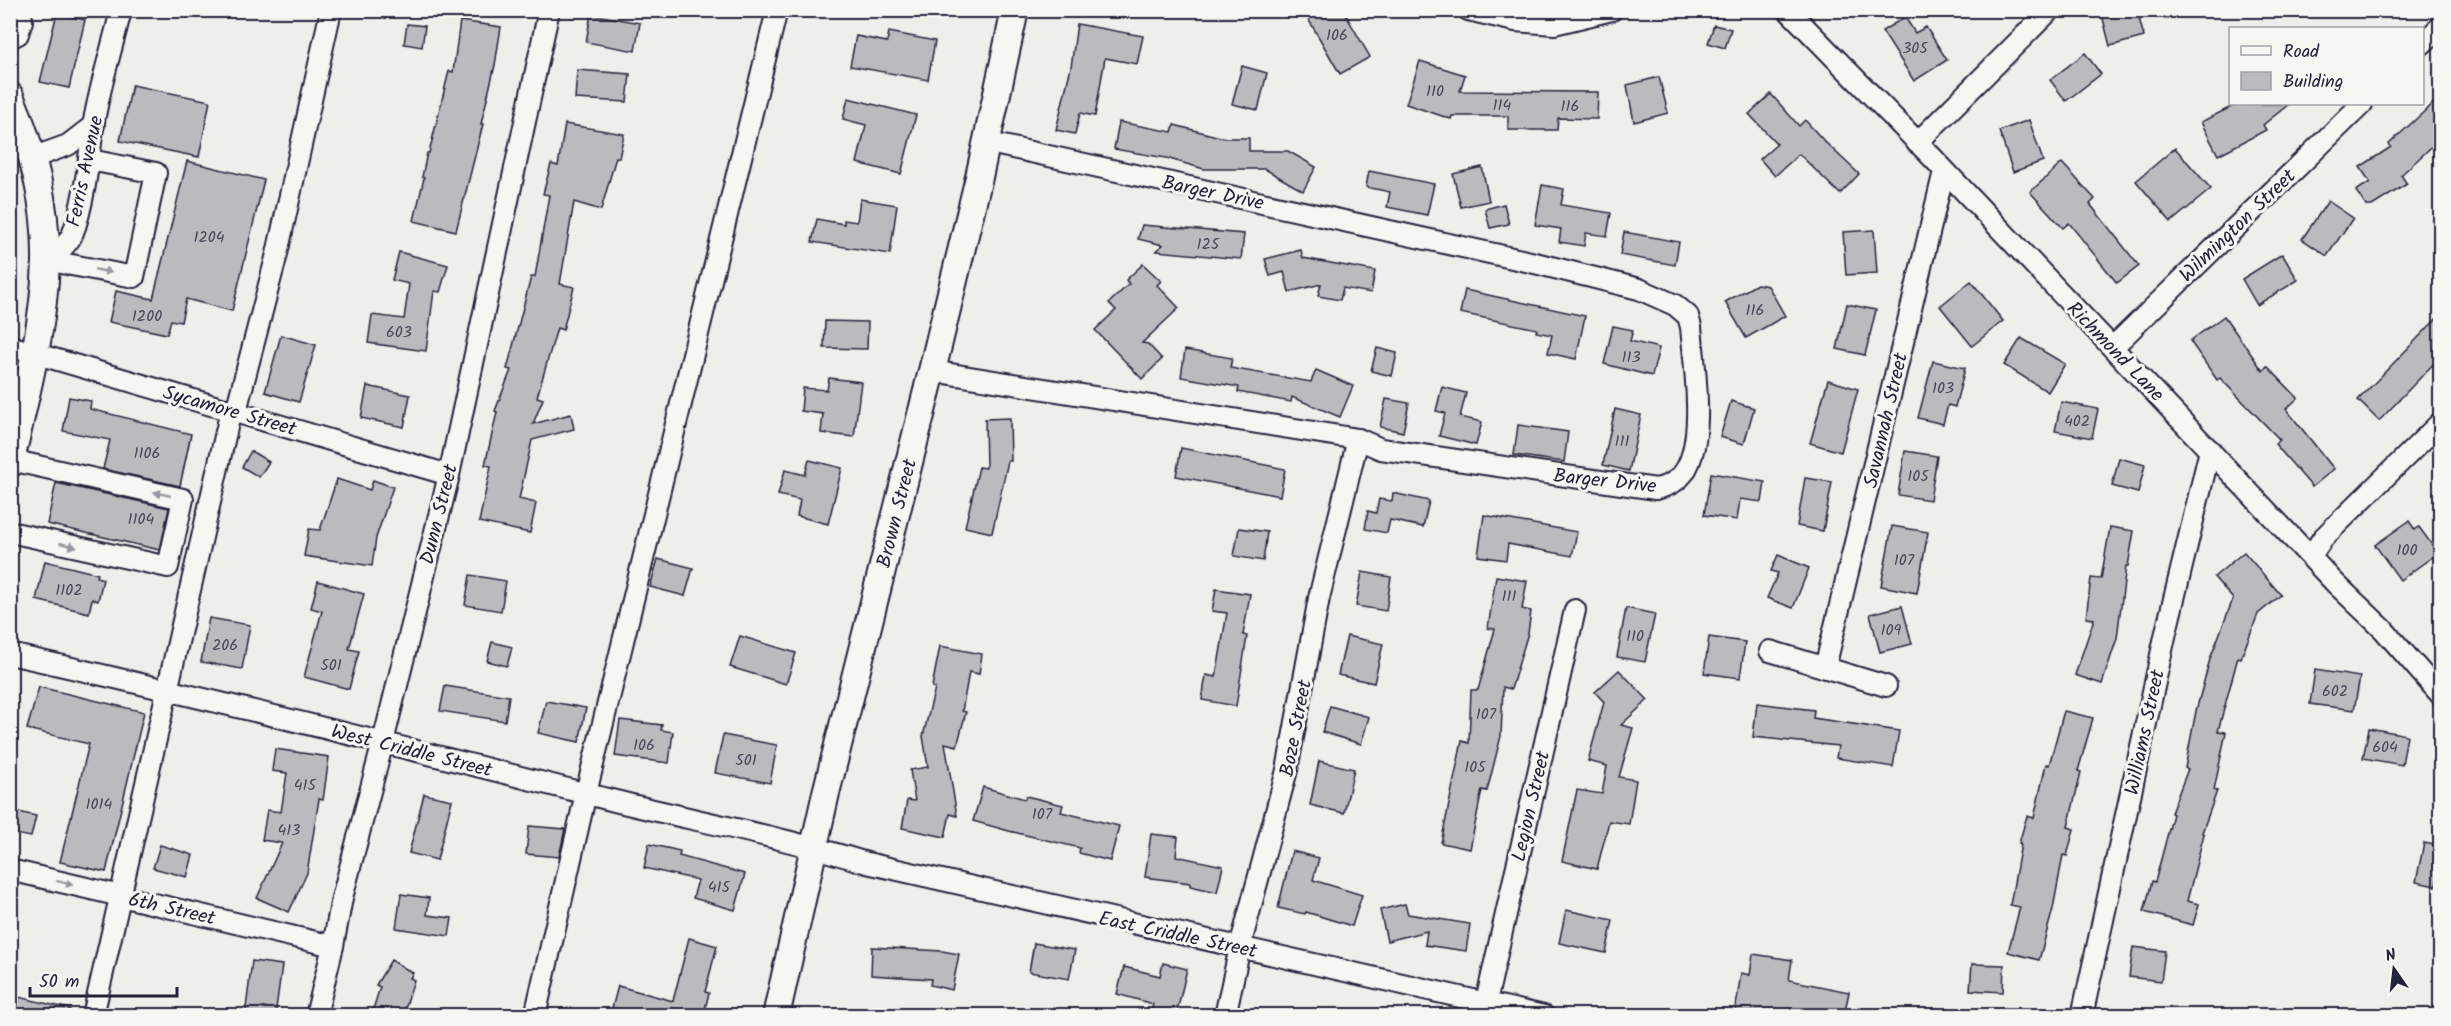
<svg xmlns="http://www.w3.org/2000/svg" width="2451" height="1026" font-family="Kalam,sans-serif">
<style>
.building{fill:#bbbbbf;stroke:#22223b;stroke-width:1.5}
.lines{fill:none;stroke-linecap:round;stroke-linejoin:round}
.minor-casing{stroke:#22223b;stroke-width:24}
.major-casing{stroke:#22223b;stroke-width:30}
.minor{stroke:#f6f6f2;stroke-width:20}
.major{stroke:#f6f6f2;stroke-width:26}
.oneway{fill:#9797a0}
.labels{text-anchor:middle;stroke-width:6;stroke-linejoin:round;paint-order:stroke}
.number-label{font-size:16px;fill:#48485c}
.street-label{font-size:20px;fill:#22223b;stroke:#f6f6f2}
</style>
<rect width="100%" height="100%" fill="#eeeeeb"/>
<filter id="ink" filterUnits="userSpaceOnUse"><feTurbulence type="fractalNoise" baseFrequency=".0167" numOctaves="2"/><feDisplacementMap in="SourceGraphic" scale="12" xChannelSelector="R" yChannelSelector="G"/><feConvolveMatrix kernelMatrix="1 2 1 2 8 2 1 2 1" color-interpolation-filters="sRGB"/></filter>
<g filter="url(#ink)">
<!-- building -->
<g class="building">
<polygon points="1303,10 1343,10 1370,57 1340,74"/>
<polygon points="2121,10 2137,10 2144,37 2110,46 2102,15"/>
<polygon points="57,13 85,20 69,88 40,82"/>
<polygon points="591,14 640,23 635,51 586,42"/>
<polygon points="1905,17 1915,33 1926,27 1947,60 1914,81 1882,31"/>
<polygon points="460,21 501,27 495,65 481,124 483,124 456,231 414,221 424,178 422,177 427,153 429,153 449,71 453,72"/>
<polygon points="407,24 425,26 422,47 404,44"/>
<polygon points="1077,24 1143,36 1137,64 1105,58 1095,116 1080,113 1075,134 1056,130 1071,67"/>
<polygon points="1714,25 1731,29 1725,48 1708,43"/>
<polygon points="889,32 935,41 928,80 850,66 856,36 887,42"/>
<polygon points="2085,53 2101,74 2066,101 2050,80"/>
<polygon points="1420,61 1465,75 1460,91 1598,92 1597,119 1558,118 1557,130 1508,130 1508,116 1452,116 1451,119 1406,104"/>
<polygon points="1242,66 1267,73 1258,110 1232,104"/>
<polygon points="577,70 630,74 627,102 575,99"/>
<polygon points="1659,77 1668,113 1634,122 1627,85"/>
<polygon points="132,85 210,101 199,157 120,141"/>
<polygon points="1771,94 1799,126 1805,120 1825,142 1859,174 1840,194 1799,154 1775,176 1760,159 1777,144 1749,114"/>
<polygon points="2440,97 2440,139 2401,175 2407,184 2372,206 2366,206 2356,191 2370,182 2360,167 2391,147 2389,144"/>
<polygon points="848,98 916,115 901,174 857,163 866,125 843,119"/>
<polygon points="2237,104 2289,104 2263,125 2266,130 2218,155 2201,122"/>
<polygon points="2029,120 2043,161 2013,172 1999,131"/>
<polygon points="1119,122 1172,132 1174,125 1224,138 1249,138 1249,151 1288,151 1316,167 1303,191 1265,169 1204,169 1166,158 1114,149"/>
<polygon points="565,124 624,134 619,158 616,157 601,210 574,202 560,284 574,287 563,330 557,328 537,397 543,399 533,424 571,414 574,429 532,440 519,499 536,503 530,533 479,522 491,466 485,465 497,412 495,411 511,370 507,369 531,277 535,277 549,195 543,194 551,164 558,166"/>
<polygon points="2175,148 2211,189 2171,222 2136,181"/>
<polygon points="187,161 264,180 232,311 186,299 181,322 171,320 167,334 109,322 116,291 153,299"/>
<polygon points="2062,163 2095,199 2090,204 2139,266 2117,283 2069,223 2063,228 2030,192"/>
<polygon points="1482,167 1489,201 1461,207 1453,174"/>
<polygon points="1369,171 1434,184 1427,215 1387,207 1390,192 1366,187"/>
<polygon points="1542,185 1564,189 1561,205 1611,213 1607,236 1586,233 1584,246 1559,242 1561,229 1535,225"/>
<polygon points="860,199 897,205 890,254 812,242 817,219 844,224 844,220 857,222"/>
<polygon points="2328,201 2353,218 2327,256 2302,239"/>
<polygon points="1504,204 1509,224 1490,228 1485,209"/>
<polygon points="1142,225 1244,234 1241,259 1156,251 1163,245 1138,239"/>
<polygon points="1874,230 1877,273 1846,275 1843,232"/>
<polygon points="1624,232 1679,242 1675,265 1620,255"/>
<polygon points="1301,250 1303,258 1375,271 1371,293 1343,288 1340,300 1318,296 1321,284 1289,292 1284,272 1270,276 1265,259"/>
<polygon points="399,252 448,265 440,292 434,291 426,351 368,343 372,315 404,319 409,284 392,280"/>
<polygon points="2282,254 2298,280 2257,305 2242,279"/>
<polygon points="1143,264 1161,281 1157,285 1179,308 1142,343 1148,344 1162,359 1142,379 1095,330 1116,310 1109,303 1129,284 1126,280"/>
<polygon points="1971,281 2003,321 1972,346 1940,306"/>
<polygon points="1757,284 1768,286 1785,316 1746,338 1725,302"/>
<polygon points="1465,290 1585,316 1576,359 1548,353 1552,335 1536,332 1537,329 1460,313"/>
<polygon points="1847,304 1876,310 1865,355 1837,349"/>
<polygon points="2440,315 2440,357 2379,421 2358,400"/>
<polygon points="2224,316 2263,371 2267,366 2298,398 2286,409 2334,469 2312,487 2275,444 2280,440 2220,378 2217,380 2190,341"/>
<polygon points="825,321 868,322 867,349 824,348"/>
<polygon points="1613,326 1633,330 1630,341 1659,348 1652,376 1604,364"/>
<polygon points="281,335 316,345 299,402 265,392"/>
<polygon points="2021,338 2065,364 2048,392 2004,365"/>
<polygon points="1377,348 1397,353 1392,376 1371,371"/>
<polygon points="1185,350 1232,358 1230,368 1311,382 1316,370 1353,386 1340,417 1292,397 1291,402 1238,392 1239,387 1181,377"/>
<polygon points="1933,361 1965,368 1955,407 1948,405 1943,424 1918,418"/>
<polygon points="829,378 861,382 854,437 821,433 823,414 801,411 803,388 827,390"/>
<polygon points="1828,380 1858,389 1841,452 1810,443"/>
<polygon points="367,386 410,395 404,427 361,418"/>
<polygon points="1442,387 1466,393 1460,417 1482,422 1476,445 1439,436 1445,413 1436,411"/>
<polygon points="69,397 91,401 90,409 191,434 180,486 103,469 110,440 63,431"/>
<polygon points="1386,399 1409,403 1403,432 1380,427"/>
<polygon points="1731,401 1754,408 1744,444 1720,437"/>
<polygon points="2061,402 2098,409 2092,438 2055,431"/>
<polygon points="1615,409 1641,415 1629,471 1603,465"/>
<polygon points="1010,418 1011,461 1008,461 992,533 965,527 979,467 986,468 985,419"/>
<polygon points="1518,425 1568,432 1564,462 1514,455"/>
<polygon points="1181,448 1285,469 1280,496 1176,476"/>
<polygon points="251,451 269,462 259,477 242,467"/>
<polygon points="1905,451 1937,456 1930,500 1898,495"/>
<polygon points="2119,458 2145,465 2138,493 2112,486"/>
<polygon points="809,460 842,468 828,524 797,516 800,500 778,495 785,470 805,475"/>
<polygon points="1711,473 1765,482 1762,502 1740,499 1737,520 1704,515"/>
<polygon points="1805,478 1832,482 1823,531 1797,526"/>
<polygon points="337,479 370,490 373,480 393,487 376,538 372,566 304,556 309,529 320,530"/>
<polygon points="56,483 169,508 160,550 47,524"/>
<polygon points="1393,493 1429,501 1423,527 1390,520 1387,533 1365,529 1368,511 1376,513 1379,499 1392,501"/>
<polygon points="1484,515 1577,532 1572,556 1508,544 1506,560 1478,556"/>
<polygon points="2409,521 2415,530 2419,527 2438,553 2400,580 2375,545"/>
<polygon points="1892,526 1928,532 1917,593 1881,586"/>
<polygon points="2110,527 2134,531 2128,566 2126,566 2117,638 2102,684 2075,675 2094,619 2086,618 2091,578 2101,579"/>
<polygon points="1239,528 1267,532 1263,561 1234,556"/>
<polygon points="2244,552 2281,595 2258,614 2241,658 2238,657 2218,731 2226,732 2214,790 2217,791 2202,833 2204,834 2187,901 2199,904 2193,925 2144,912 2152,881 2155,882 2173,814 2171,813 2188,769 2185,768 2196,711 2210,659 2233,599 2214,577"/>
<polygon points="1778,555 1809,568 1793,608 1767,598 1778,573 1771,571"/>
<polygon points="658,559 693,568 685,596 650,587"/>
<polygon points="45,561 98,574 97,577 103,579 98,601 92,599 89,613 36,600"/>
<polygon points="1362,572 1391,577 1386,611 1356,606"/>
<polygon points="470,575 506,581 501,611 465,605"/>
<polygon points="1496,576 1527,581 1522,609 1531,611 1528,633 1511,689 1503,687 1501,736 1487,791 1482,790 1470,849 1441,843 1462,741 1469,743 1471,690 1478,690 1495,629 1488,628"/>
<polygon points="318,581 364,594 349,649 359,651 349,689 304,677 322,611 311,608"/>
<polygon points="1216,589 1250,594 1243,635 1247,636 1236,706 1202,700 1206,675 1216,677 1227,613 1212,611"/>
<polygon points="1902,606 1912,644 1880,652 1870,614"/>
<polygon points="1626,608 1655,614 1645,662 1617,657"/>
<polygon points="209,618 250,625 242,669 201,662"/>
<polygon points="740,636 796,653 786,684 730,667"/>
<polygon points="1347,636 1383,644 1374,683 1338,675"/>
<polygon points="1709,637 1745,642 1740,678 1704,673"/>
<polygon points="492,642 512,647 507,666 487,661"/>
<polygon points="940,646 982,654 979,674 969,672 962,711 966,712 957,746 945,743 957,816 950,814 945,837 902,828 907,800 915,801 910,770 928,767 923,736 935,688 932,687"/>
<polygon points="1619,670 1648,700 1621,725 1633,728 1619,777 1636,780 1629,824 1609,821 1597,869 1562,861 1577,790 1602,794 1607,766 1588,761 1604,702 1595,692"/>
<polygon points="2315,670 2360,677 2354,710 2310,704"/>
<polygon points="445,686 509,696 505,721 440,711"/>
<polygon points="39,687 144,712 106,872 60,862 89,744 27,729"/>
<polygon points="546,701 586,708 579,742 538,733"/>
<polygon points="1757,703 1814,710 1813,718 1899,731 1893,767 1836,758 1838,746 1753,737"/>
<polygon points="1330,706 1369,717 1361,744 1322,732"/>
<polygon points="2064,711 2093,718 2078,771 2081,772 2068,827 2074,829 2067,856 2063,855 2053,909 2039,960 2008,952 2020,907 2010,905 2021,844 2019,843 2027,816 2034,818 2046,764 2049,765"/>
<polygon points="620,720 662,725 661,730 673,732 669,763 615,756"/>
<polygon points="2369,728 2407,735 2402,765 2363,758"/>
<polygon points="723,735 777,745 770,783 715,773"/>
<polygon points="275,749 329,757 323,800 319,799 307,873 289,912 257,898 282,843 262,840 267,810 281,812 287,773 272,771"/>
<polygon points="1319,761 1354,769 1344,813 1310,805"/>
<polygon points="983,787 1025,799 1026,796 1063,805 1061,812 1119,826 1110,861 1079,853 1080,848 1009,831 973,821"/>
<polygon points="424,794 452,800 437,860 409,853"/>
<polygon points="10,810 36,816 31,837 10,833"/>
<polygon points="529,826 565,829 559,857 526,854"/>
<polygon points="1151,834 1178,837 1176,856 1223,866 1217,892 1190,886 1190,883 1145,877"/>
<polygon points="2424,843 2440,846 2440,866 2436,886 2416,882"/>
<polygon points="649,844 680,851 679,856 745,874 735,910 693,898 698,880 644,868"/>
<polygon points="160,845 193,855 187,877 153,868"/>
<polygon points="1292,851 1319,858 1313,880 1362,895 1352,926 1306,912 1305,914 1278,908"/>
<polygon points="401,894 429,898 427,915 452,918 449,936 396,928"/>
<polygon points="1405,904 1408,914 1470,924 1466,951 1425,945 1427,931 1387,941 1380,910"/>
<polygon points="1566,910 1613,920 1606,953 1559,943"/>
<polygon points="689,938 717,946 705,992 709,993 705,1009 710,1010 709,1016 614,1016 615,1009 612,1008 618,986 673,1001"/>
<polygon points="1034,943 1075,950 1069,979 1029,972"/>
<polygon points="872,947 942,951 959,954 952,990 930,985 931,979 871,975"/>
<polygon points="2133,947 2165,951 2161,981 2129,977"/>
<polygon points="1753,954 1792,960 1789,980 1849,992 1844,1016 1753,1016 1735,1013 1741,973 1750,975"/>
<polygon points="391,960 413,973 410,978 414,980 403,1016 371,1016 380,987 376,985"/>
<polygon points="252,961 282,965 275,1016 245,1016"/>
<polygon points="1163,963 1187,969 1176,1016 1151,1012 1153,1004 1117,994 1124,967 1160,976"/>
<polygon points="1972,964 2004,965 2003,992 1970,990"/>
<polygon points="10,995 70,1009 69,1016 10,1016"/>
</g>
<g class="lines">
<defs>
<g id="minor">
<polyline points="1468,10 1515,21 1554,24 1612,10"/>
<polyline points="1788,10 1931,156 2335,583 2383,629 2440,694"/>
<polyline points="10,38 18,34 22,21 21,10"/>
<polyline points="2422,44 2440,27"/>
<polyline points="1917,143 2050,10"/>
<polyline points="32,158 68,145 94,125"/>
<path d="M46,260c10,-7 20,-13 26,-25 12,-29 17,-77 21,-108 6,-39 19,-78 28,-117"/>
<polyline points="46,260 134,277 156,173 90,160"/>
<polyline points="10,346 449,475"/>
<polyline points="2113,347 2362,104"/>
<path d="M932,371l426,68 23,10 275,40c9,-2 17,-5 24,-12 28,-28 14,-113 11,-150l-3,-11 -13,-11 -36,-16 -104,-26 -550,-121"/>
<polyline points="236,411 277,254 331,10"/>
<polyline points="10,532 168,567 183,499 11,460"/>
<polyline points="2311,556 2323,538 2440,423"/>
<polyline points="1770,651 1886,686"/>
<path d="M10,654c202,45 401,95 601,146 85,21 172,37 256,63l677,153"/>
<polyline points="1825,668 1944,171"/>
<polyline points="10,870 333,946"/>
<polyline points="1486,1002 1575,610"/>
<polyline points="93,1016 231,410"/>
<polyline points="316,1016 333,946 342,898 383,742 449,475 549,10"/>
<polyline points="535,1016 586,793 777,10"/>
<polyline points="1225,1016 1240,947 1287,770 1319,598 1358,439"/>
<polyline points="2082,1016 2166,632 2210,450"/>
</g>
<g id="major">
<path d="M10,96c22,51 37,109 36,165 -2,69 -21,137 -36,203"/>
<polyline points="776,1016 826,793 932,371 979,177 1015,10"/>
</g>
</defs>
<!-- minor casing -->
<use href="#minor" class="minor-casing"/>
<!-- major casing -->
<use href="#major" class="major-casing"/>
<!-- minor -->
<use href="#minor" class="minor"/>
<!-- major -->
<use href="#major" class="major"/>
</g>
<!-- one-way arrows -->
<defs><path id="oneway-solid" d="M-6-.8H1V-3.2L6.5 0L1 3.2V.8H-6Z" transform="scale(1.5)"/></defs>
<g class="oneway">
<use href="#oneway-solid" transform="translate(103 271) rotate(11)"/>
<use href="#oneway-solid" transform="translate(162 494) rotate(-167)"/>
<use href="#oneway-solid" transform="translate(68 545) rotate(13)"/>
<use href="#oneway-solid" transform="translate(65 883) rotate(14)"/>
</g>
</g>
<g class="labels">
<!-- number labels -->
<g class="number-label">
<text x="1337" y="40">106</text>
<text x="1915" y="53">305</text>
<text x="1435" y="96">110</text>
<text x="1502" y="110">114</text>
<text x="1570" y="111">116</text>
<text x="209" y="242">1204</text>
<text x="1208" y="249">125</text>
<text x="1755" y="315">116</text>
<text x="147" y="321">1200</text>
<text x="399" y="337">603</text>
<text x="1631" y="362">113</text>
<text x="1943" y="393">103</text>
<text x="2077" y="426">402</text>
<text x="1622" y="446">111</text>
<text x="147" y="458">1106</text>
<text x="1918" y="481">105</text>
<text x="141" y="524">1104</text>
<text x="2407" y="555">100</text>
<text x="1904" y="565">107</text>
<text x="69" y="595">1102</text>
<text x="1509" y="601">111</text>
<text x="1891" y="635">109</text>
<text x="1635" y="641">110</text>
<text x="225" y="650">206</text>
<text x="331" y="670">501</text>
<text x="2335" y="696">602</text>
<text x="1486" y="719">107</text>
<text x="644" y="750">106</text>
<text x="2385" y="752">604</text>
<text x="746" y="765">501</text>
<text x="1475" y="772">105</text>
<text x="305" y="790">415</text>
<text x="99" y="809">1014</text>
<text x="1042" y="819">107</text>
<text x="289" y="835">413</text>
<text x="719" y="892">415</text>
</g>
<!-- street labels -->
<g class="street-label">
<text transform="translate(84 171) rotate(-78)" y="7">Ferris Avenue</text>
<text transform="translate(1213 192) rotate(12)" y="7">Barger Drive</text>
<text transform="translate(2237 225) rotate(-44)" y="7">Wilmington Street</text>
<text transform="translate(2116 351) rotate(46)" y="7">Richmond Lane</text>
<text transform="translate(230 410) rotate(16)" y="7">Sycamore Street</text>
<text transform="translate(1885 420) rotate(-77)" y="7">Savannah Street</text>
<text transform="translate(1605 480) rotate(6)" y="7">Barger Drive</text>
<text transform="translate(896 513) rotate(-76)" y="7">Brown Street</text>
<text transform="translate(438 514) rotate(-76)" y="7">Dunn Street</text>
<text transform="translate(1295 728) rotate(-79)" y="7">Boze Street</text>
<text transform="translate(2144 732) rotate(-78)" y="7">Williams Street</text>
<text transform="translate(412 750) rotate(14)" y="7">West Criddle Street</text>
<text transform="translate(1530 806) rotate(-77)" y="7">Legion Street</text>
<text transform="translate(172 908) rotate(13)" y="7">6th Street</text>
<text transform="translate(1178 934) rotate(12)" y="7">East Criddle Street</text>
</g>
</g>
<!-- margin -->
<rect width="2451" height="1026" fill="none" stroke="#f6f6f2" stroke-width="36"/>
<rect x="18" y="18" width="2415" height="990" fill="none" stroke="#22223b" stroke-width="2" filter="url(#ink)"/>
<!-- legend -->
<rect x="2229" y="27" width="195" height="78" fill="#f6f6f2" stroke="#a1a1a9" stroke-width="1.5"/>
<rect x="2241" y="46" width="30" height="9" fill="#f6f6f2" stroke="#a1a1a9" stroke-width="1.5"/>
<text x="2283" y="57" font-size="18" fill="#22223b">Road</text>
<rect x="2241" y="72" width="30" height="18" fill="#bbbbbf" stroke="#a1a1a9" stroke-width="1.5"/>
<text x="2283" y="87" font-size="18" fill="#22223b">Building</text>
<!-- north arrow -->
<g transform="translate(2394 969) rotate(346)" stroke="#f6f6f2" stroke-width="4.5" paint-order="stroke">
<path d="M0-4.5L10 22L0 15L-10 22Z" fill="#22223b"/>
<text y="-9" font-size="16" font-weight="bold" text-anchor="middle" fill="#22223b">N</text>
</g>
<!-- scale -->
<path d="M30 987v9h147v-9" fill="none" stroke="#22223b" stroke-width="3"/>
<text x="39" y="987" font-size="18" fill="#22223b" stroke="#f6f6f2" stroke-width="4.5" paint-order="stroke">50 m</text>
</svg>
